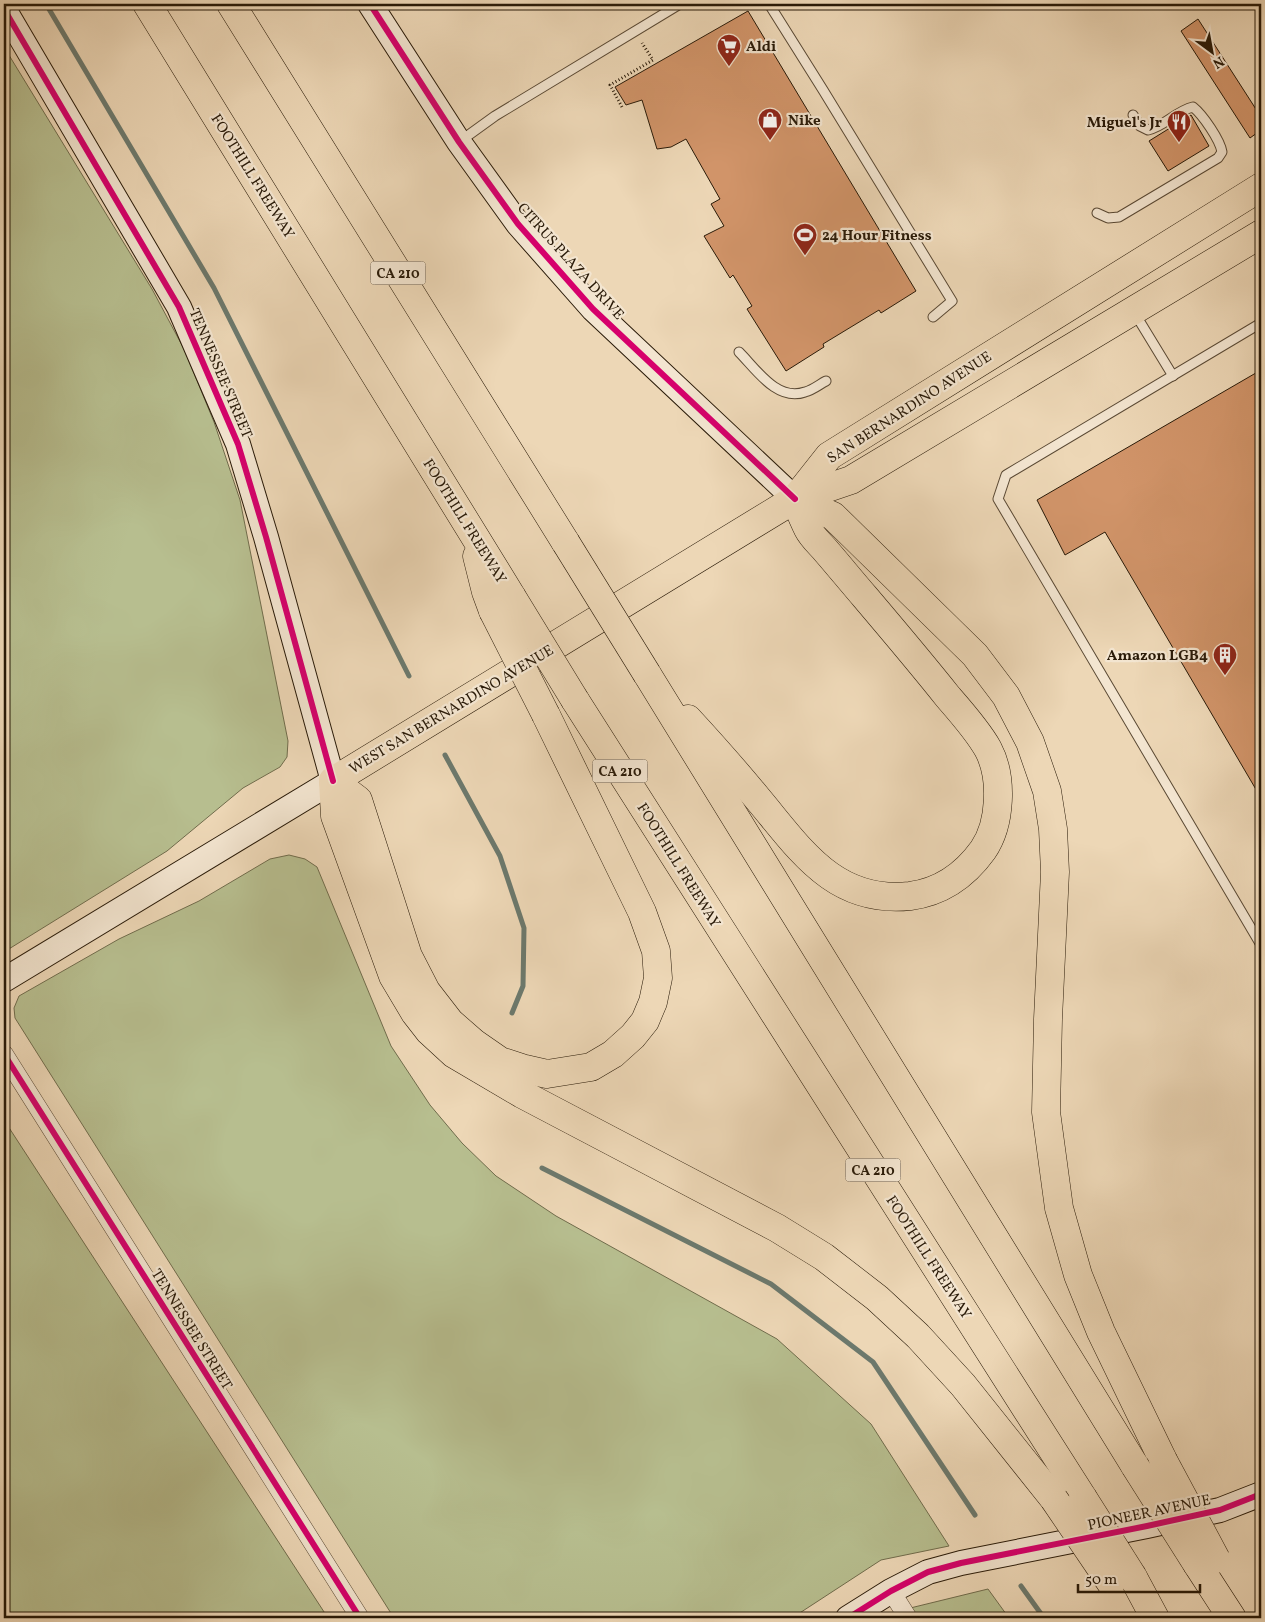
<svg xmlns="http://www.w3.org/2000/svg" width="1265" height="1622" font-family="Vollkorn,serif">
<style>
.green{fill:#b7be8f;stroke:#706c4c}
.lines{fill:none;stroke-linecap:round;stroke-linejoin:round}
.stream{stroke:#6c796d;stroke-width:5}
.building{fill:#d19469;stroke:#291a08}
.lane-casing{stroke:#5a4934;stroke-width:11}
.street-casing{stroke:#5a4934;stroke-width:19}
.secondary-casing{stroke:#291a08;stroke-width:26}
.primary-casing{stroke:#291a08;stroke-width:29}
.highway-casing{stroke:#291a08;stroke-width:29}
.path{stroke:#291a08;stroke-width:3;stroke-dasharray:1 2.5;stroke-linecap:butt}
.lane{stroke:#f3e5d0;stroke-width:9}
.street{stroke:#f3e5d0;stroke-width:18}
.secondary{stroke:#f3e5d0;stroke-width:24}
.primary{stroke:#edd7b6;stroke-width:28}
.highway{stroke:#edd7b6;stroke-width:28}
.highway-bridge-casing{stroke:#291a08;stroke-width:29;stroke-linecap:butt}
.highway-bridge{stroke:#edd7b6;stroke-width:28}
.cycleway-casing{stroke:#f3e5d0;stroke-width:9}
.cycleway{stroke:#d6006c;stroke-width:6}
.labels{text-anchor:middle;stroke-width:4.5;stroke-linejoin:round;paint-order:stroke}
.shield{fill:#f3e5d0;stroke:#665744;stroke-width:1}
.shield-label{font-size:14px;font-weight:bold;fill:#291a08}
.poi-label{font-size:15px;font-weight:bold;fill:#291a08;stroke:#f3e5d0;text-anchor:start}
.street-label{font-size:15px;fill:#291a08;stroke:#f3e5d0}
</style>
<rect width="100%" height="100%" fill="#edd7b6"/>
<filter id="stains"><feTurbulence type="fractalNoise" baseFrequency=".004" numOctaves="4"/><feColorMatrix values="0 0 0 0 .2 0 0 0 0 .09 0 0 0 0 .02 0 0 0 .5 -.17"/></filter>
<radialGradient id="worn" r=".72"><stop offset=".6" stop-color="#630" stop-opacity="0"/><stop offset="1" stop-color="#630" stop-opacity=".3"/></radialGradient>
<!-- green -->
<g class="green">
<polygon points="4,47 152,289 184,349 214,422 240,500 288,741 287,757 280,767 243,788 167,851 4,952"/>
<polygon points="289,855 305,859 317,867 391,1046 430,1105 462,1143 496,1176 556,1216 777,1339 871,1424 949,1546 881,1560 792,1618 394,1618 15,1018 14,1008 19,996 119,939 199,901 270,859"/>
<polygon points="4,1120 328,1618 4,1618"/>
<polygon points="988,1589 1009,1618 887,1618 898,1611"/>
</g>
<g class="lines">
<!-- stream -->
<g class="stream">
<polyline points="46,4 214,288 409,676"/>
<polyline points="445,755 500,856 524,928 523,986 512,1013"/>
<polyline points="542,1168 771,1284 873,1362 975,1515"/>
<polyline points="1021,1586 1044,1618"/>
</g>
</g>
<!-- building -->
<g class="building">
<polygon points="748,11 916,291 881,313 879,310 823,344 824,347 786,371 747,309 752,306 733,275 730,278 704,236 724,226 711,204 720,199 686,139 671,147 657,149 642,100 626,105 615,87"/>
<polygon points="1198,19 1261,117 1261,130 1250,138 1181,31"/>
<polygon points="1191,115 1209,146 1168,171 1149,141"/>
<polygon points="1261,370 1261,798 1105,532 1065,555 1037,500"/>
</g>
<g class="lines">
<defs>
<g id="lane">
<polyline points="769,4 823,90 952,301 933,317"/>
<polyline points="459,142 495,116 680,4"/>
<path d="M1097,213l11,5 11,-1 99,-59 4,-6c-2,-12 -19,-37 -29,-45 -17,4 -28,19 -45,23l-8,-4 -7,-11"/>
<polyline points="1134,312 1173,376"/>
<polyline points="1261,323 1006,475 998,499 1261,945"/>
<path d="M739,352c17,17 38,50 66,40 8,-2 15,-8 21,-11"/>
</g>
<g id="street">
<polyline points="4,1054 360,1618"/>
<polyline points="891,1591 908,1618"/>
</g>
<g id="secondary">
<polyline points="370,4 459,142 518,224 593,309 795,499"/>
<polyline points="4,9 179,307 238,444 266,537 333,781 4,980"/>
<polyline points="848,1618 891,1591 928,1572 961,1563 1147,1526 1220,1510 1261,1494"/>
</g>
<g id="primary">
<polyline points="795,499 829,456 1261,187"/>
<polyline points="333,781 795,499 851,480 1261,234"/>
</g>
<g id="highway">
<polyline points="147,4 512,597"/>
<polyline points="231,4 566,543"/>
<polyline points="795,499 833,516 975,655 1006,696 1030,742 1047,791 1053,829 1055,872 1048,1019 1046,1112 1059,1208 1078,1275 1101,1332 1163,1460"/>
<polyline points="477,556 486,592 493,611"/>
<polyline points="647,674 1135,1466"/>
<polyline points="575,700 1083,1498"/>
<path d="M688,719c24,26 47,52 70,80 42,50 76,105 152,97 31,-4 55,-21 73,-46 18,-26 20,-73 5,-101 -10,-18 -26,-36 -40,-52 -27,-34 -55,-67 -83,-100 -13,-15 -26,-31 -39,-46 -6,-7 -14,-14 -18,-22 -5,-10 -9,-20 -13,-30"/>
<polyline points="333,781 335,816 393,976 415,1013 429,1031 454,1054 522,1094 777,1228 824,1257 877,1298 918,1336 963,1385 1054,1499"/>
<polyline points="333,781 358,800 408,956 426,991 450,1022 474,1043 500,1061 525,1069 547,1074 591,1067 613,1054 633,1036 645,1021 653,1002 658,978 656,951 642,912 546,715"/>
<polyline points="1197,1564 1232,1618"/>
<polyline points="1133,1577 1155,1618"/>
</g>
</defs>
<!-- lane casing -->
<use href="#lane" class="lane-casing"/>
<!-- street casing -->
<use href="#street" class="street-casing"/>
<!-- secondary casing -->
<use href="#secondary" class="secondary-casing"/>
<!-- primary casing -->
<use href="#primary" class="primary-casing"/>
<!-- highway casing -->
<use href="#highway" class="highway-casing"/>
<!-- path -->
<polyline class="path" points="622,107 610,85 653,60 642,43"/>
<!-- lane -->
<use href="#lane" class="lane"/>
<!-- street -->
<use href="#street" class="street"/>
<!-- secondary -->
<use href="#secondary" class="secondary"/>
<!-- primary -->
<use href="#primary" class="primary"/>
<!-- highway -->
<use href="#highway" class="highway"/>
<defs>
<g id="highway-bridge">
<polyline points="566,543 647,674"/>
<polyline points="512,597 575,700"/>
<polyline points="493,611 546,715"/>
<polyline points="1163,1460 1216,1559"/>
<polyline points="1135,1466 1197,1564"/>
<polyline points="1083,1498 1133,1577"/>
<polyline points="1054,1499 1111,1583"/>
</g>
</defs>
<!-- highway-bridge casing -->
<use href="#highway-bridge" class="highway-bridge-casing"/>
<!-- highway-bridge -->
<use href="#highway-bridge" class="highway-bridge"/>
<defs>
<g id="cycleway">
<polyline points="370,4 459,142 518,224 593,309 795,499"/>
<polyline points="4,9 179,307 238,444 266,537 333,781"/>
<polyline points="4,1054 360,1618"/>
<polyline points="848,1618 891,1591 928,1572 961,1563 1147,1526 1220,1510 1261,1494"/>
</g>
</defs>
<!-- cycleway casing -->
<use href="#cycleway" class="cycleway-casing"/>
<!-- cycleway -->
<use href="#cycleway" class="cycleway"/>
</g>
<!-- icons -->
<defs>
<symbol id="supermarket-pin" viewBox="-11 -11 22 30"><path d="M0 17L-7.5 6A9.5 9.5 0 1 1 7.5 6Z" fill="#8f2418" stroke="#f3e5d0"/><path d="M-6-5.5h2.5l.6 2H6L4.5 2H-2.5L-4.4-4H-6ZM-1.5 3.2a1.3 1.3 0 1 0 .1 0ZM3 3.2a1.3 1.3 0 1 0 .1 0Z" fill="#fff"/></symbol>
<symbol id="shop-pin" viewBox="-11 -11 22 30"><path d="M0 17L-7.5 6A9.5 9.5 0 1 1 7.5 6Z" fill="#8f2418" stroke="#f3e5d0"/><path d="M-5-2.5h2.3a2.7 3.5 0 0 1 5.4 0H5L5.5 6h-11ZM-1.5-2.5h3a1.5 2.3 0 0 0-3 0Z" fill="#fff"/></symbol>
<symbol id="restaurant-pin" viewBox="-11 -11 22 30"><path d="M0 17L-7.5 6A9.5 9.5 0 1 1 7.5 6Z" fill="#8f2418" stroke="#f3e5d0"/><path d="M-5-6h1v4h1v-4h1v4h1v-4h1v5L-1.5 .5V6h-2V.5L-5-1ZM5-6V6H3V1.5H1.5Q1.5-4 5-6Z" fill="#fff"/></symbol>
<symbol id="stadium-pin" viewBox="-11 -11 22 30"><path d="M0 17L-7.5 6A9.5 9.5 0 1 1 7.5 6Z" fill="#8f2418" stroke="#f3e5d0"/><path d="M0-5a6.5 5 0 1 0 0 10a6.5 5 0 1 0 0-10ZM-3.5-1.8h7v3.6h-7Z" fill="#fff"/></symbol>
<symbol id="building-pin" viewBox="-11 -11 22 30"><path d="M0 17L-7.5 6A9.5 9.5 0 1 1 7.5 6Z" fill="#8f2418" stroke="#f3e5d0"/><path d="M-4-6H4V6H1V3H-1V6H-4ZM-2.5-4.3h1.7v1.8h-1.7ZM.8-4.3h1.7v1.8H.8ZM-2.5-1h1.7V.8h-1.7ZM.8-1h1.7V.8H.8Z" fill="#fff"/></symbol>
</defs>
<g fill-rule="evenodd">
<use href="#supermarket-pin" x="715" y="32" width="28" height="38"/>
<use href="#shop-pin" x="756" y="106" width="28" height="38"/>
<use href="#restaurant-pin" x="1165" y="108" width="28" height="38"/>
<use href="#stadium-pin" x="791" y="221" width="28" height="38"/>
<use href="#building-pin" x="1211" y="641" width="28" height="38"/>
</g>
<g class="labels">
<!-- shield labels -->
<g class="shield">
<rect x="370.5" y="261.5" width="55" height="23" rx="4"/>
<rect x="592.5" y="759.5" width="55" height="23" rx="4"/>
<rect x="845.5" y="1158.5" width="55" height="23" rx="4"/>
</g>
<g class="shield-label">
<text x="398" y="278">CA 210</text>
<text x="620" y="776">CA 210</text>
<text x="873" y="1175">CA 210</text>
</g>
<!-- poi labels -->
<g class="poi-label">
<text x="746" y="51">Aldi</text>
<text x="788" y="125">Nike</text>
<text x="1162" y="127" text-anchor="end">Miguel's Jr</text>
<text x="822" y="240">24 Hour Fitness</text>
<text x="1208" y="660" text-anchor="end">Amazon LGB4</text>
</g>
<!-- street labels -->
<g class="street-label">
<text transform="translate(253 176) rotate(58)" y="5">FOOTHILL FREEWAY</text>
<text transform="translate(571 261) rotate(48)" y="5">CITRUS PLAZA DRIVE</text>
<text transform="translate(221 373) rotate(67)" y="5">TENNESSEE STREET</text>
<text transform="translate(909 407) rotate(-33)" y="5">SAN BERNARDINO AVENUE</text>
<text transform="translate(465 521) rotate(58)" y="5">FOOTHILL FREEWAY</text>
<text transform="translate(451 709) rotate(-31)" y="5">WEST SAN BERNARDINO AVENUE</text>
<text transform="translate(679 865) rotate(58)" y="5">FOOTHILL FREEWAY</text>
<text transform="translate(929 1257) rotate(57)" y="5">FOOTHILL FREEWAY</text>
<text transform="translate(192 1329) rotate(58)" y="5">TENNESSEE STREET</text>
<text transform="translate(1149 1512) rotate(-12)" y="5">PIONEER AVENUE</text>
</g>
</g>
<!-- margin -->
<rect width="1265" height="1622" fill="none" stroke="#edd7b6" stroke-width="20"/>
<rect x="5" y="5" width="1255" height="1612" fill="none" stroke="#291a08" stroke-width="2.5"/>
<rect x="10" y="10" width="1245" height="1602" fill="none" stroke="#291a08"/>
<!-- north arrow -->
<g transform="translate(1212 52) rotate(148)" stroke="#f3e5d0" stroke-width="4" paint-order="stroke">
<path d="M0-4L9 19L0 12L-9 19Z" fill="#291a08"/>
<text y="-8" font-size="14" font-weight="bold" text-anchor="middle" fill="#291a08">N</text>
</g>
<!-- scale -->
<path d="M1078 1584v8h122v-8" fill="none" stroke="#291a08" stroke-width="2.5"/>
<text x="1085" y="1584" font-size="15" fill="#291a08" stroke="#f3e5d0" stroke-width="4" paint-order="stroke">50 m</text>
<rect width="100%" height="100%" filter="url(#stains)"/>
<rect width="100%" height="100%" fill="url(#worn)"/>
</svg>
